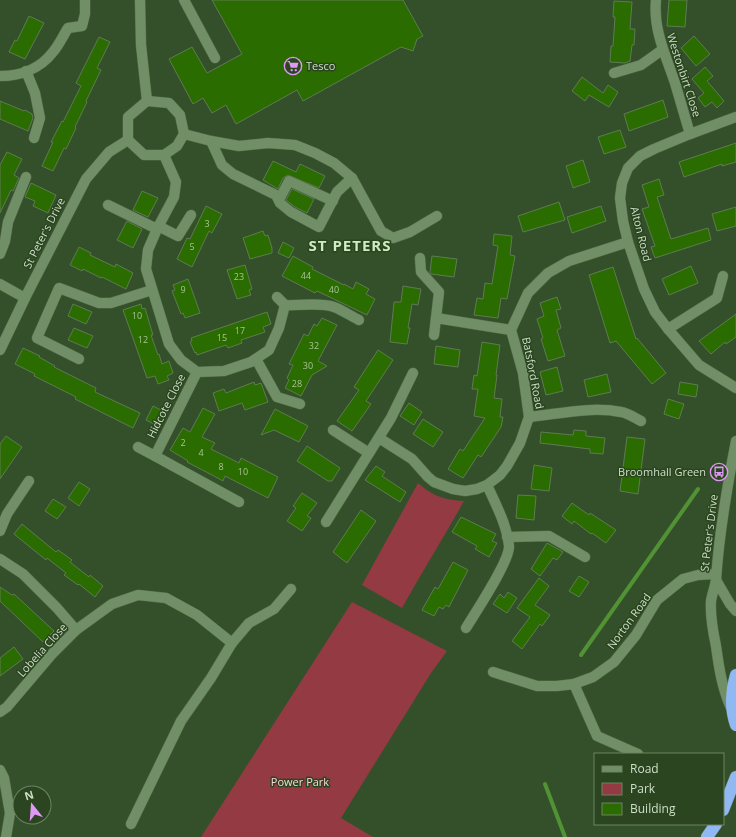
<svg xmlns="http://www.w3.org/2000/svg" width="736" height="837" font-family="'Open Sans',sans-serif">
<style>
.green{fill:#933a42}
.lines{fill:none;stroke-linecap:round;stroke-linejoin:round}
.stream{stroke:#519234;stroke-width:4}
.building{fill:#2b6c00;stroke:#5e7b53}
.minor-casing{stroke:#556b4b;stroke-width:11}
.highway-casing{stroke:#556b4b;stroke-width:13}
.minor{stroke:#718f66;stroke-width:10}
.highway{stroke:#90b9f3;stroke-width:12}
.labels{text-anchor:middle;stroke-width:3;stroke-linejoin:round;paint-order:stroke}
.number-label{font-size:9px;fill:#a6c297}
.poi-label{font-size:11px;fill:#cfdfc9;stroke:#2a451f;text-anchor:start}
.street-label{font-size:11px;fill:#cfdfc9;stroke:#2a451f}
.park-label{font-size:11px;fill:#f8d8d9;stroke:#2a451f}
.district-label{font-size:15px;font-weight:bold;letter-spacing:1px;fill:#ccedc0;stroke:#2a451f}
</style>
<rect width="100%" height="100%" fill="#34502a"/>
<!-- green -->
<g class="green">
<path d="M418,483c15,13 26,17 46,18 -20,36 -42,71 -62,107l-40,-23z"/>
<polygon points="352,602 447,651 431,673 341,818 373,837 201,837"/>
</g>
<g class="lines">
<!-- stream -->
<g class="stream">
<polyline points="581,655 698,489"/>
<polyline points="545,784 565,837"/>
</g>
</g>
<!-- building -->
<g class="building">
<polygon points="212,0 403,0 423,36 417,39 413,51 401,47 303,101 297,90 236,124 226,105 212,113 203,98 193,104 169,59 192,47 207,73 242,54"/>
<polygon points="669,0 687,0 685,27 667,26"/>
<polygon points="614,1 632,2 630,29 635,29 634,45 632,45 630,61 625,63 610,62 611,46 613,46 615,17 613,17"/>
<polygon points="29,16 44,23 25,59 9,52 15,40 17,41"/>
<polygon points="694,36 710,54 696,66 681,48"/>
<polygon points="99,37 110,42 97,68 101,70 86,101 87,102 75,127 76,128 66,149 64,148 53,171 42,166 53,142 51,142 62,121 63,122 81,86 76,83"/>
<polygon points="705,67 713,76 707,81 724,101 717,108 712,102 705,107 698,98 704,93 692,79"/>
<polygon points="582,77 603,93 608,85 618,92 609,107 589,95 585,101 572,91"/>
<polygon points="663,100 668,117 629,131 624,114"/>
<polygon points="0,101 24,111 25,110 32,114 33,118 28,131 0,119"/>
<polygon points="620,130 626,147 604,154 598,137"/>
<polygon points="736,143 736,162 722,166 722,164 684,177 679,162"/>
<polygon points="7,152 22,159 14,175 19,178 13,191 11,190 0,213 0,165"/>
<polygon points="583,160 590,182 573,188 566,166"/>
<polygon points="273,161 296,172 300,164 325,176 319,188 288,175 283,178 278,189 263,180"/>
<polygon points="659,179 664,195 657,197 671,239 708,228 711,240 655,258 651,247 655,246 642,209 649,207 642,185"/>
<polygon points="31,183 56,195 48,213 33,206 35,201 25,197"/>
<polygon points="292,189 314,199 307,213 295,207 286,200"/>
<polygon points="142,191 158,198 148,217 133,210"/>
<polygon points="559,202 565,220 523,232 518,216"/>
<polygon points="206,206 222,214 212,233 209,231 192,267 177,259 187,238 190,239"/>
<polygon points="601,206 606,221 572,233 567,217"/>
<polygon points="736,207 736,226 717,231 712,214"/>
<polygon points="127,221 142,229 133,248 117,240"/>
<polygon points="263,231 265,236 268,235 272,248 272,253 250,259 243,238"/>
<polygon points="494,234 512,236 510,255 515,256 507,299 501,298 498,318 474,315 477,298 483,299 485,283 492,284 498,246 493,245"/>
<polygon points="283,242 294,248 289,258 278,253"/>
<polygon points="79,247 91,253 90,255 115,267 116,264 133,273 126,289 102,277 101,278 83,269 82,271 70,265"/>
<polygon points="293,256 313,267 312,269 344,285 344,284 353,289 356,282 369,289 366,294 375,299 367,315 317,291 315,293 282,276"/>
<polygon points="432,256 457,259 454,277 431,274 430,272"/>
<polygon points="245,265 252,289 249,290 251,295 237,299 227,270"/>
<polygon points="691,266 698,283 669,295 662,279"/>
<polygon points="613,267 636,339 637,338 666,373 652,384 616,341 610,343 589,275"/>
<polygon points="188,279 200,313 185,318 183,313 181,314 172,291 175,290 173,285"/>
<polygon points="403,286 421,289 418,305 412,304 408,328 410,328 407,344 390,342 394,302 401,302"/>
<polygon points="557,297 561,309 556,310 561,328 557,330 565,356 548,361 541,339 543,338 537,319 544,316 540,303"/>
<polygon points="73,304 92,312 86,324 68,316"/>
<polygon points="141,304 142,309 145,308 153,335 151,335 158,355 159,354 162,364 169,361 173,373 167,376 169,380 158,384 155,376 147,378 123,310"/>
<polygon points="267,312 271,324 263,327 265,332 241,340 242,343 228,348 226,345 197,355 196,352 195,353 190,342 192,341 191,338"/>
<polygon points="736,314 736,337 726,344 725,342 711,354 699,341"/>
<polygon points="322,318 337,325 318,361 327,366 312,375 301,396 285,388 289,380 287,378 293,365 289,364 304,334 308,336 314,324 317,326"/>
<polygon points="74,328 93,336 87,348 68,340"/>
<polygon points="482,342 500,345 496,375 497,375 494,398 502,399 500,417 503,417 501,427 481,457 478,455 463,478 448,469 460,449 463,451 485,418 474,416 478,389 472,389 474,375 477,376"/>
<polygon points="436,346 460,350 458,367 434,364"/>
<polygon points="23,348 40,356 39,357 55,366 54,367 96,388 95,392 140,413 133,428 75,399 76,397 34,376 35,374 15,364"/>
<polygon points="378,350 393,360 366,401 371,404 352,431 337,421 359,390 354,387"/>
<polygon points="557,367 563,391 546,395 540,372"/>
<polygon points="607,374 611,392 588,397 584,380"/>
<polygon points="254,382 255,385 261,383 268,402 245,410 242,403 219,411 213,393 224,389 226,393"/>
<polygon points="680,382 698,385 696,397 678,394"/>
<polygon points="668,399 684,404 679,419 664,414"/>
<polygon points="409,403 422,412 414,425 400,416"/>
<polygon points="153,406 167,413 160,427 146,420"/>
<polygon points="203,408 215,414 202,437 215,443 211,449 239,463 241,458 278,477 268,498 225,476 223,481 214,476 187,462 188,461 170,450 183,428 190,432"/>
<polygon points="275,409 308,426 299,442 274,430 261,435"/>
<polygon points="423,419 443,432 433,447 413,434"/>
<polygon points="574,430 586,431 586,436 605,438 603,454 590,453 590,449 540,443 541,432 573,435"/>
<polygon points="6,436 22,447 0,479 0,444"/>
<polygon points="627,437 645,439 638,494 620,491"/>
<polygon points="307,446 340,468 332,481 328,481 297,461"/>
<polygon points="534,465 552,468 549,491 531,489"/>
<polygon points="376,466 385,472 382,476 406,492 400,502 365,480"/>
<polygon points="79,482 90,489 79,506 68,498"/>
<polygon points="302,493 317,503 307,516 311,518 302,531 287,521 296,508 293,506"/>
<polygon points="518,495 536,496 534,520 516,518"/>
<polygon points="53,499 66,507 57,519 45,511"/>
<polygon points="572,503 589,515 590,513 616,530 606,543 592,533 591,534 574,521 572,524 562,516"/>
<polygon points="361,510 376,521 347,563 333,552"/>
<polygon points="461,517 496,534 492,541 497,543 489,557 475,549 477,546 452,532"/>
<polygon points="22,524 56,552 58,550 72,560 70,562 89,577 90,575 103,586 95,597 79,584 78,585 64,575 66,573 47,558 46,560 14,534"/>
<polygon points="547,543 563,552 557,560 553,558 540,576 531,569"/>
<polygon points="453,562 468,570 449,607 446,605 443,609 439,607 434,616 422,610 435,587 438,589"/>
<polygon points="579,576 589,582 579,597 569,591"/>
<polygon points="539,578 549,586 535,605 550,615 542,626 540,624 522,649 512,641 530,617 517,608"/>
<polygon points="0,587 12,595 14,594 54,631 43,642 0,601"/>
<polygon points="508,592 517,598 507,613 493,604 500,594 504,598"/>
<polygon points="14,647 23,659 0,676 0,658"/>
</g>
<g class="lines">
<defs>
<g id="minor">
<polyline points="140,0 141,45 147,101"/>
<polyline points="184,0 215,58"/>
<path d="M656,0c-3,30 10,56 19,83 5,17 10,34 15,51"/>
<polyline points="26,71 35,93 40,118 34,138"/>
<polyline points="614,73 641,65 662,50"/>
<path d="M0,76c20,0 40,-7 53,-24 6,-7 10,-16 15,-24l14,-2 3,-12v-14"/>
<polygon points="147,101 169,103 180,115 184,134 177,146 164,155 144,155 128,140 128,117"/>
<polyline points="736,117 690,134 654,149 640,156 628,168 622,183 620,198 623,221 628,242 644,289 655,312 668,329 699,365 736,388"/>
<polyline points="184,134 211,141 239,146 268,143 295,145 315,153 334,163 352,178 381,231 393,238 410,232 437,216"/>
<polyline points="211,141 222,165 233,174 276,195 280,203 291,212 319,227 337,192 352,178"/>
<polyline points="164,155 176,182 174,197 157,229 148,250 146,269 169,344 181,360 197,372 224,371 251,362 269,350 279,328 285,305"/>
<polyline points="279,200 289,181 333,201"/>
<polyline points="108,205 157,229"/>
<polyline points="158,226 178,236 191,215"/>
<polyline points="0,254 5,241 8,222 26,177"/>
<polyline points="420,258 421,272 439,292 434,335"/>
<polyline points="0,284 25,298"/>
<path d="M277,297l8,8c15,1 35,-3 49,2 8,3 17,9 25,13"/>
<polyline points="436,318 511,330"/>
<polyline points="668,329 717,298 723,276"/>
<polyline points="0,350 25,298 86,179 109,152 128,140"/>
<polyline points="79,359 37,338 59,288 99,303 111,303 152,290"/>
<polyline points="256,359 277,397 300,404"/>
<path d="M529,417c30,-3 62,-11 92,-5 7,1 14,6 20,9"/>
<polyline points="333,430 369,453"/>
<polyline points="379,438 412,459 428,477 434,482 453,489 465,491 477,489 487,485 500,475 507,466 520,443 529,417 523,373 511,330 528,293 548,273 569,261 628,242"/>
<polyline points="138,447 155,456 197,372"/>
<polyline points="155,456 239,502"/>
<polyline points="326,522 391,418 413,373"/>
<polyline points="0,531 7,514 29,481"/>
<polyline points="507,537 549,536 585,557"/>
<polyline points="0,559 23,574 57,608 76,630"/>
<polyline points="716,580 730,604 736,611"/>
<path d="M466,628c9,-15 44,-67 43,-82 -2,-21 -13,-41 -22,-61"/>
<polyline points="232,643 249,623 274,609 291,589"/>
<polyline points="493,672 537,686 557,686 574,684 593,677 614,662 636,635 657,600 683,579 698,575 715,574"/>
<polyline points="574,684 597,736 638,754"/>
<path d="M731,708c-9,-20 -12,-40 -15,-62 -3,-14 -6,-30 -5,-45 1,-7 4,-14 5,-21 3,-47 11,-93 20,-139"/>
<polyline points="0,712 7,707 52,654 76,630 112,604 138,595 166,598 197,615 232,643 211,678 181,721 131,824"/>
<polyline points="0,770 4,778 10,813 6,837"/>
</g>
<g id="highway">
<path d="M736,675c-5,17 -6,33 0,50"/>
<polyline points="723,810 736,777"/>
<polyline points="707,837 716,824"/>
</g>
</defs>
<!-- minor casing -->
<use href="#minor" class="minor-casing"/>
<!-- highway casing -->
<use href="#highway" class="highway-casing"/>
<!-- minor -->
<use href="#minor" class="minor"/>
<!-- highway -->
<use href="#highway" class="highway"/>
</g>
<!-- icons -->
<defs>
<symbol id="supermarket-ring" viewBox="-11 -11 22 22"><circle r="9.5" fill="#2a451f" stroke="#dd99f3" stroke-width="1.5"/><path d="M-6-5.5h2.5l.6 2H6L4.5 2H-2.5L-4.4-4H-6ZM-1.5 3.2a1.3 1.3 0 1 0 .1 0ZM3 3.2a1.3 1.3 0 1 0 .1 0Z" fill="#dd99f3"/></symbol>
<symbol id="bus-ring" viewBox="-11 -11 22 22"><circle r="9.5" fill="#2a451f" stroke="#dd99f3" stroke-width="1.5"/><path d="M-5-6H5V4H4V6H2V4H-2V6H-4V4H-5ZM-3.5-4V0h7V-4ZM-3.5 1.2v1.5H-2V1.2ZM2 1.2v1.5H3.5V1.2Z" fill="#dd99f3"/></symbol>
</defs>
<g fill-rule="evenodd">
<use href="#supermarket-ring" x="283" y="56" width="20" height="20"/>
<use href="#bus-ring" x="709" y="462" width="20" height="20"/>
</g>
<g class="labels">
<!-- number labels -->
<g class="number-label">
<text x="207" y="227">3</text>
<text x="192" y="250">5</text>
<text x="306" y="279">44</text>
<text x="239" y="280">23</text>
<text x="183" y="293">9</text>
<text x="334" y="293">40</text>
<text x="137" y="319">10</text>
<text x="240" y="334">17</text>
<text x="222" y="341">15</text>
<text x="143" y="343">12</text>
<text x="314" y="349">32</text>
<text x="308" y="369">30</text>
<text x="297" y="387">28</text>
<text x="183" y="446">2</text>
<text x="201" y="456">4</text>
<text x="221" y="470">8</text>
<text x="243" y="475">10</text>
</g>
<!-- poi labels -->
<g class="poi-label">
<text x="306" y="70">Tesco</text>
<text x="706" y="476" text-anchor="end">Broomhall Green</text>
</g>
<!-- street labels -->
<g class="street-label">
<text transform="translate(684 75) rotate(72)" y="4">Westonbirt Close</text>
<text transform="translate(44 233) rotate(-63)" y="4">St Peter's Drive</text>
<text transform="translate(641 234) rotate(76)" y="4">Alton Road</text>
<text transform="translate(533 373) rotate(79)" y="4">Batsford Road</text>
<text transform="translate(166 406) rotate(-63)" y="4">Hidcote Close</text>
<text transform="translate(709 533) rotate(-83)" y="4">St Peter's Drive</text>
<text transform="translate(629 621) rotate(-54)" y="4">Norton Road</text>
<text transform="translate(42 650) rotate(-48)" y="4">Lobelia Close</text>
</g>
<!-- park labels -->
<g class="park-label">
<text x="300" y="786">Power Park</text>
</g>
<!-- district labels -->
<g class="district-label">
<text x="350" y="251">ST PETERS</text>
</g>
</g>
<!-- legend -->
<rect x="594" y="753" width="130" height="72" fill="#2a451f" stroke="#6c8363"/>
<rect x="602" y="766" width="20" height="6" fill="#718f66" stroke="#6c8363"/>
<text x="630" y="773" font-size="12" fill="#cfdfc9">Road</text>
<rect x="602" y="783" width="20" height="12" fill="#933a42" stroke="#6c8363"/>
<text x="630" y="793" font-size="12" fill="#cfdfc9">Park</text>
<rect x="602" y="803" width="20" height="12" fill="#2b6c00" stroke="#6c8363"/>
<text x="630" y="813" font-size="12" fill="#cfdfc9">Building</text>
<!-- north arrow -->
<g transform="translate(32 805) rotate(343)"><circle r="19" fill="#2a451f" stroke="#6c8363"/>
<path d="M0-3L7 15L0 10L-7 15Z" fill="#dd99f3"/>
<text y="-6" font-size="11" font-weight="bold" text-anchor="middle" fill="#cfdfc9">N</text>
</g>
</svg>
